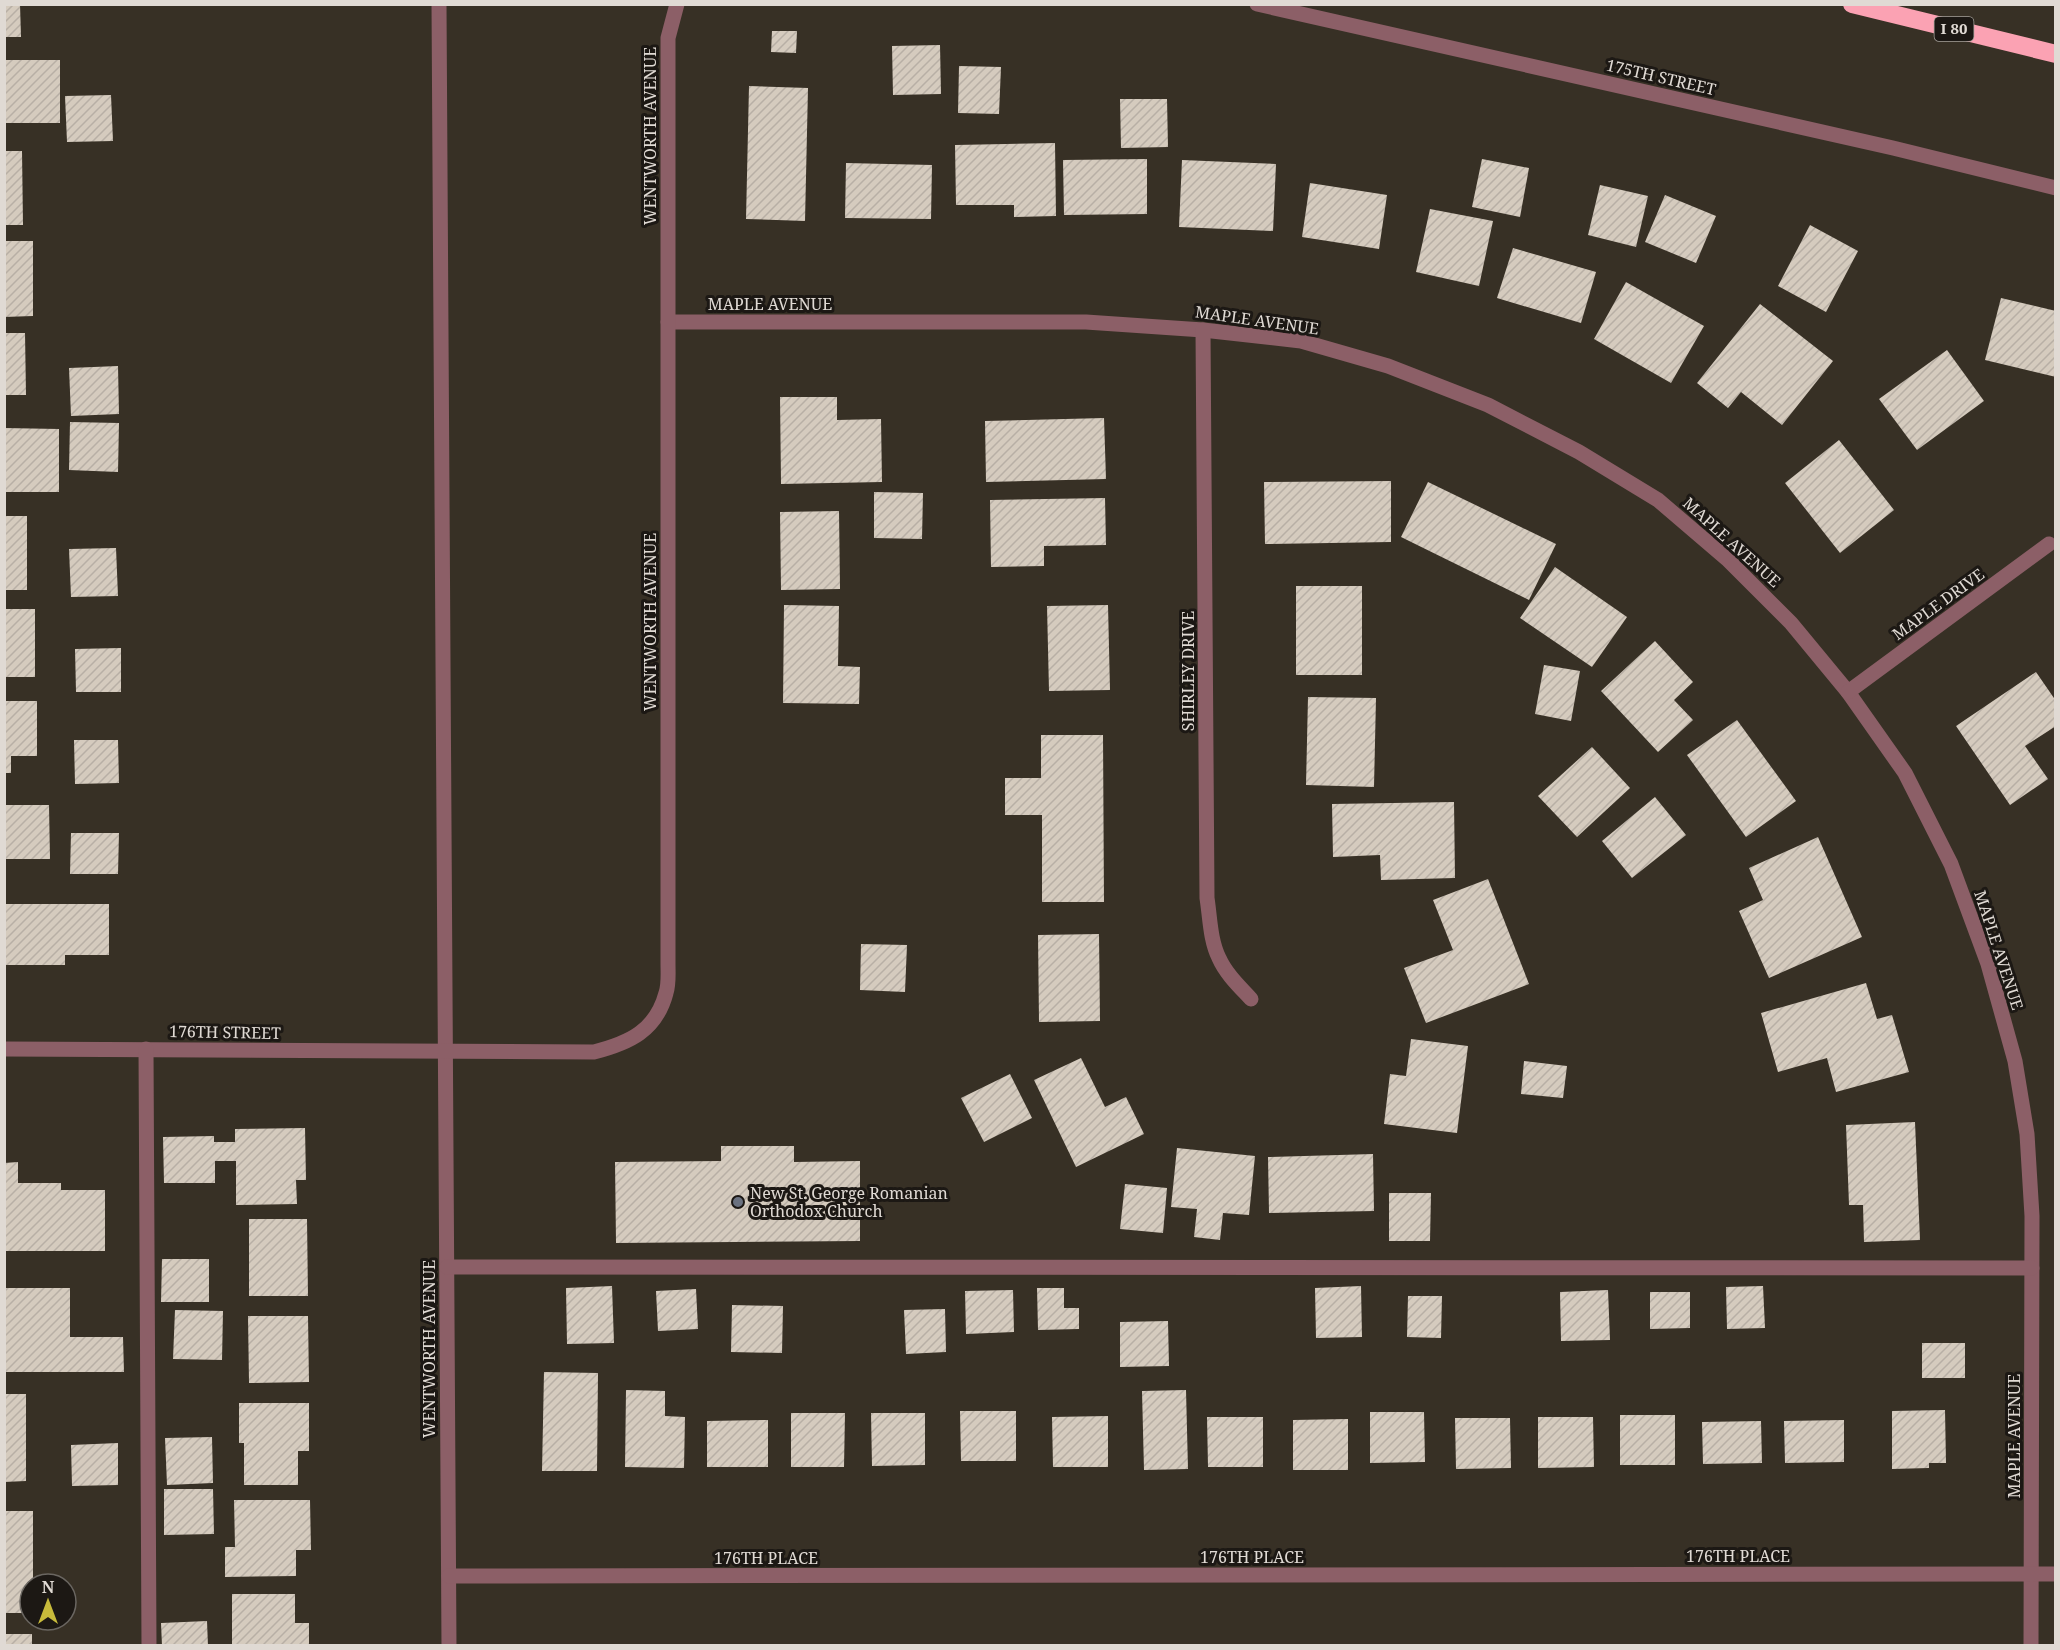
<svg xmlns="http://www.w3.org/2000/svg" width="2060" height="1650" font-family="'Noto Serif',serif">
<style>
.building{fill:url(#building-hatch)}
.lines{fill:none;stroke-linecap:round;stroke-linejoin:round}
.minor{stroke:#8c5f67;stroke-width:15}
.highway{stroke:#fba2b3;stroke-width:18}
.worship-dot{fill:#6b7280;stroke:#1c1814;stroke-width:2}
.labels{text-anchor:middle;stroke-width:6;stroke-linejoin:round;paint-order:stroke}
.shield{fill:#1c1814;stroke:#a5a09a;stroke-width:1.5}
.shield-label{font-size:15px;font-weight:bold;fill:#e0dad4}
.street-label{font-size:16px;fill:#e0dad4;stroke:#1c1814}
.poi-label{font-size:16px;fill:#e0dad4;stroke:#1c1814;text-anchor:start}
</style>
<defs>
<pattern id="building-hatch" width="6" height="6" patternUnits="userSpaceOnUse" patternTransform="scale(1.5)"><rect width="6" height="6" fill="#d5cbbe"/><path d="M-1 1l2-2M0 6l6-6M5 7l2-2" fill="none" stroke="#b8afa5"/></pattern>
</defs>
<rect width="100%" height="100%" fill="#373025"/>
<!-- building -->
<g class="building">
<polygon points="4,4 20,4 21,37 4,37"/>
<polygon points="772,31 797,31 796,53 771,52"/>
<polygon points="940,45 941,94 893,95 892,46"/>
<rect x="4" y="60" width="56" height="63"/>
<polygon points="959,66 1001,67 999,114 958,113"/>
<polygon points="749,86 808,88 805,221 746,219"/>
<polygon points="111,95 113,141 67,142 65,96"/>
<polygon points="1120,99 1167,99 1168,147 1121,148"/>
<polygon points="1055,143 1056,216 1014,217 1014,205 956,205 955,145"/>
<polygon points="4,151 22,151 23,225 4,225"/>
<polygon points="1147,159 1147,214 1064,215 1063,160"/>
<polygon points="1482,159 1529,168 1520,217 1472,207"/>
<polygon points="1182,160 1276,164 1273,231 1179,227"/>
<polygon points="846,163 932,165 931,219 845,218"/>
<polygon points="1310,183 1387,195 1379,249 1302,237"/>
<polygon points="1600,185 1648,196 1636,247 1588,235"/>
<polygon points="1665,195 1716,216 1696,263 1645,242"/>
<polygon points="1430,209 1493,221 1479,286 1416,272"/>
<polygon points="1810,225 1858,251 1826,312 1778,286"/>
<polygon points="4,241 33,241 33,316 4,317"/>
<polygon points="1513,248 1596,272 1581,323 1497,298"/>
<polygon points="1626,282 1704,326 1671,383 1594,339"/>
<polygon points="2001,298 2056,311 2056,377 1985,360"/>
<polygon points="1760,304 1833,361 1782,425 1741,392 1728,408 1697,383"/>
<polygon points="4,333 25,333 26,395 4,395"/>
<polygon points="1947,350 1984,401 1917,450 1879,399"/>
<polygon points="118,366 119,414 71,416 69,368"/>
<polygon points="780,397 837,397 837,420 881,419 882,482 781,484"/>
<polygon points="1104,418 1106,479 986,482 985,421"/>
<polygon points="70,422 119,423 118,472 69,470"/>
<polygon points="4,428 59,429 59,492 4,492"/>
<polygon points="1839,440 1894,510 1840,553 1785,483"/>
<polygon points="1391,481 1391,542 1265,544 1264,482"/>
<polygon points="1428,482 1556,544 1529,600 1401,537"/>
<polygon points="874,492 923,493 922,539 874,538"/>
<polygon points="1105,498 1106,545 1044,546 1044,566 991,567 990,500"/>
<polygon points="839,511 840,589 781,590 780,512"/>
<rect x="4" y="516" width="23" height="74"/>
<polygon points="116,548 118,596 71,597 69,549"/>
<polygon points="1555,567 1627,617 1592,667 1520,618"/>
<rect x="1296" y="586" width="66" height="89"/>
<polygon points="784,605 839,606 838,666 860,667 859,704 783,703"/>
<polygon points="1108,605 1110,690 1049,691 1047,606"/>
<rect x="4" y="609" width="31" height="68"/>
<polygon points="1655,641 1693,682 1674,700 1693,720 1658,752 1601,691"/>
<polygon points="121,648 121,692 76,692 75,649"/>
<polygon points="1544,665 1580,671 1571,721 1535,714"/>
<polygon points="2036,672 2056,701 2056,726 2025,746 2048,779 2010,805 1956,726"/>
<polygon points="1308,697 1376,698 1374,787 1306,785"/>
<polygon points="4,701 37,701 37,756 11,756 11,773 4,773"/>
<polygon points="1737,720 1796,801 1746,837 1687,755"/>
<polygon points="1041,735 1103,735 1104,902 1042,902 1042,815 1005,815 1005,778 1041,778"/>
<polygon points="74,740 118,740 119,783 75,784"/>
<polygon points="1592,747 1630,788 1577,837 1538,796"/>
<polygon points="1655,797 1686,835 1632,878 1602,841"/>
<polygon points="1454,802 1455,878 1381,880 1380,855 1333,857 1332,804"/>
<polygon points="4,805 49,805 50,859 4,859"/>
<polygon points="71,833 119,833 118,874 70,874"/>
<polygon points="1818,837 1862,937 1769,978 1739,911 1763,900 1749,868"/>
<polygon points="1488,879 1529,984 1426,1023 1404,968 1453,950 1433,900"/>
<polygon points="4,904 109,904 109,955 65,955 65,965 4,965"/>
<polygon points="1099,934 1100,1021 1039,1022 1038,935"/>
<polygon points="861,944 907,945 905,992 860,990"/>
<polygon points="1866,983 1877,1019 1892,1015 1909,1072 1836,1092 1827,1058 1778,1072 1761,1013"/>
<polygon points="1411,1039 1468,1046 1457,1133 1384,1124 1390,1074 1406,1076"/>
<polygon points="1081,1058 1105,1107 1126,1097 1144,1134 1076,1167 1034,1080"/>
<polygon points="1524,1061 1567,1066 1563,1098 1521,1094"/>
<polygon points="1010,1074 1032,1118 984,1142 961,1098"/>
<polygon points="1915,1122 1920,1240 1864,1242 1863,1205 1849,1205 1846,1125"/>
<polygon points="305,1128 306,1180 296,1180 297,1204 236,1205 236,1161 215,1161 215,1183 164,1183 163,1137 214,1136 214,1142 235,1142 235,1129"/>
<polygon points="721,1146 794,1146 794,1162 860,1161 860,1241 616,1243 615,1162 721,1161"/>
<polygon points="1177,1148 1255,1156 1249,1215 1223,1213 1220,1240 1194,1237 1197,1209 1171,1207"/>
<polygon points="1373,1154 1374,1211 1269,1213 1268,1157"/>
<polygon points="18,1162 18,1183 61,1183 61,1190 105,1190 105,1251 4,1251 4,1163"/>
<polygon points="1125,1184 1167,1188 1163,1233 1120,1229"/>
<polygon points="1389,1193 1431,1193 1430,1241 1389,1241"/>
<polygon points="249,1219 307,1219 308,1296 249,1296"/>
<polygon points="162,1259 209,1259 209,1302 161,1302"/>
<polygon points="612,1286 614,1343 567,1344 566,1288"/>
<polygon points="1361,1286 1362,1337 1316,1338 1315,1288"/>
<polygon points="1763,1286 1765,1328 1727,1329 1726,1287"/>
<polygon points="4,1288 70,1288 70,1337 123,1337 124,1372 4,1372"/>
<polygon points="1037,1288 1064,1288 1064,1308 1079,1308 1079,1329 1038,1330"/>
<polygon points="696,1289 698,1329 658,1331 656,1291"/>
<polygon points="1013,1290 1014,1332 966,1334 965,1291"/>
<polygon points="1608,1290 1610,1340 1561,1341 1560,1292"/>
<polygon points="1650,1292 1690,1292 1690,1328 1650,1329"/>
<polygon points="1408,1296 1442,1296 1441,1338 1407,1337"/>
<polygon points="732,1305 783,1306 782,1353 731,1352"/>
<polygon points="945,1309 946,1352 906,1354 904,1310"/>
<polygon points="175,1310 223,1311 222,1360 173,1359"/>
<polygon points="248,1316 308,1316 309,1382 249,1383"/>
<polygon points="1168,1321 1169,1366 1120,1367 1120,1322"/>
<rect x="1922" y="1343" width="43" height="35"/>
<polygon points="544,1372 598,1373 597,1471 542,1471"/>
<polygon points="626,1390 665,1391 665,1416 685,1417 684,1468 625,1467"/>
<polygon points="1186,1390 1188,1469 1144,1470 1142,1391"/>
<polygon points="4,1394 26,1394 26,1481 4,1482"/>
<polygon points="239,1403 309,1403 309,1451 298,1451 298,1485 244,1485 244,1443 239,1443"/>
<polygon points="1945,1410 1946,1463 1929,1463 1929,1468 1892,1469 1892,1411"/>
<polygon points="960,1411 1016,1411 1016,1461 961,1461"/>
<polygon points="1370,1412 1424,1412 1425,1462 1370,1463"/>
<polygon points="791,1413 845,1413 844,1467 791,1467"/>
<polygon points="871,1413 925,1413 925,1465 872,1466"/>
<rect x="1620" y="1415" width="55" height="50"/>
<polygon points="1108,1416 1108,1467 1053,1467 1052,1417"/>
<polygon points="1207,1417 1263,1417 1263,1467 1208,1467"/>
<polygon points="1538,1417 1593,1417 1594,1467 1538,1468"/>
<polygon points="1455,1418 1510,1418 1511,1468 1456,1469"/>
<polygon points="1348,1419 1348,1470 1293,1470 1293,1420"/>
<polygon points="768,1420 768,1467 707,1467 707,1421"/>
<polygon points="1844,1420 1844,1462 1785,1463 1784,1421"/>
<polygon points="1761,1421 1762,1463 1703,1464 1702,1422"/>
<polygon points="212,1437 213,1483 167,1485 165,1438"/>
<polygon points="118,1443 118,1485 72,1486 71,1445"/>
<polygon points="164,1489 213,1489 214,1534 164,1535"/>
<polygon points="234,1500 310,1500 311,1550 296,1550 296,1576 225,1577 225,1547 235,1547"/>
<polygon points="4,1511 33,1511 33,1584 30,1584 30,1613 4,1613"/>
<polygon points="232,1594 295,1594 295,1623 309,1623 309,1646 232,1646"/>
<polygon points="207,1621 208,1646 162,1646 161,1623"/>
<rect x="4" y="1634" width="28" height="12"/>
</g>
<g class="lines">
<!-- minor -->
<g class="minor">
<polyline points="439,4 449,1646"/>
<polyline points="1257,4 1893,148 2056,188"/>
<polyline points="668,322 1086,322 1203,330 1301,341 1388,366 1488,405 1579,452 1658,500 1727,559 1791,623 1848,692 1905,773 1951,864 1988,964 2015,1061 2027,1134 2032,1216 2031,1646"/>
<path d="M1203,330l4,568c3,19 3,42 12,60 7,16 21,29 32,41"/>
<polyline points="1848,692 2049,544"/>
<path d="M4,1049l590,3c35,-9 62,-21 72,-59 3,-9 2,-20 2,-29v-926l9,-34"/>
<polyline points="146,1049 149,1646"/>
<polyline points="447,1267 2032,1268"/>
<polyline points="449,1576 2056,1574"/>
</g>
<!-- highway -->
<polyline class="highway" points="1852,4 2056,54"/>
</g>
<!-- markers -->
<circle class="worship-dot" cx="738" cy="1202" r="6"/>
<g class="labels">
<!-- shield labels -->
<rect class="shield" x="1934.5" y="17" width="39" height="24" rx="4.5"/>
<g class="shield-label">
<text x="1954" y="34">I 80</text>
</g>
<!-- street labels -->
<g class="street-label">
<text transform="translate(1661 77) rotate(13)" y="6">175TH STREET</text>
<text transform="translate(650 136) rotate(-90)" y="6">WENTWORTH AVENUE</text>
<text x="770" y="310">MAPLE AVENUE</text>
<text transform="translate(1257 320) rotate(8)" y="6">MAPLE AVENUE</text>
<text transform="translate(1732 542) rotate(42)" y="6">MAPLE AVENUE</text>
<text transform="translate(1938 604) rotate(-36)" y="6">MAPLE DRIVE</text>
<text transform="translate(650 622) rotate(-90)" y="6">WENTWORTH AVENUE</text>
<text transform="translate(1188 671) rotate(-90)" y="6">SHIRLEY DRIVE</text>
<text transform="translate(1999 950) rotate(72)" y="6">MAPLE AVENUE</text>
<text transform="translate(225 1032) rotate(1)" y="6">176TH STREET</text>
<text transform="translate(429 1349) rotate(-90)" y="6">WENTWORTH AVENUE</text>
<text transform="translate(2014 1436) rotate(-90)" y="6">MAPLE AVENUE</text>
<text x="1738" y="1562">176TH PLACE</text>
<text x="1252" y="1563">176TH PLACE</text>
<text x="766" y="1564">176TH PLACE</text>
</g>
<!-- poi labels -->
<g class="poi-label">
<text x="750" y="1199">New St. George Romanian<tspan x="750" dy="18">Orthodox Church</tspan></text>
</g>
</g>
<!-- border -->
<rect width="2060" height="1650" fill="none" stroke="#e0dad4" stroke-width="12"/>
<!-- north arrow -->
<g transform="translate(48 1602)"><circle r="28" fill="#1c1814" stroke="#6a6661" stroke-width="1.5"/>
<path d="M0-4.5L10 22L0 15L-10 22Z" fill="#c8bb3b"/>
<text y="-9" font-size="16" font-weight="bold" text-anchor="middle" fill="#e0dad4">N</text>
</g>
</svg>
